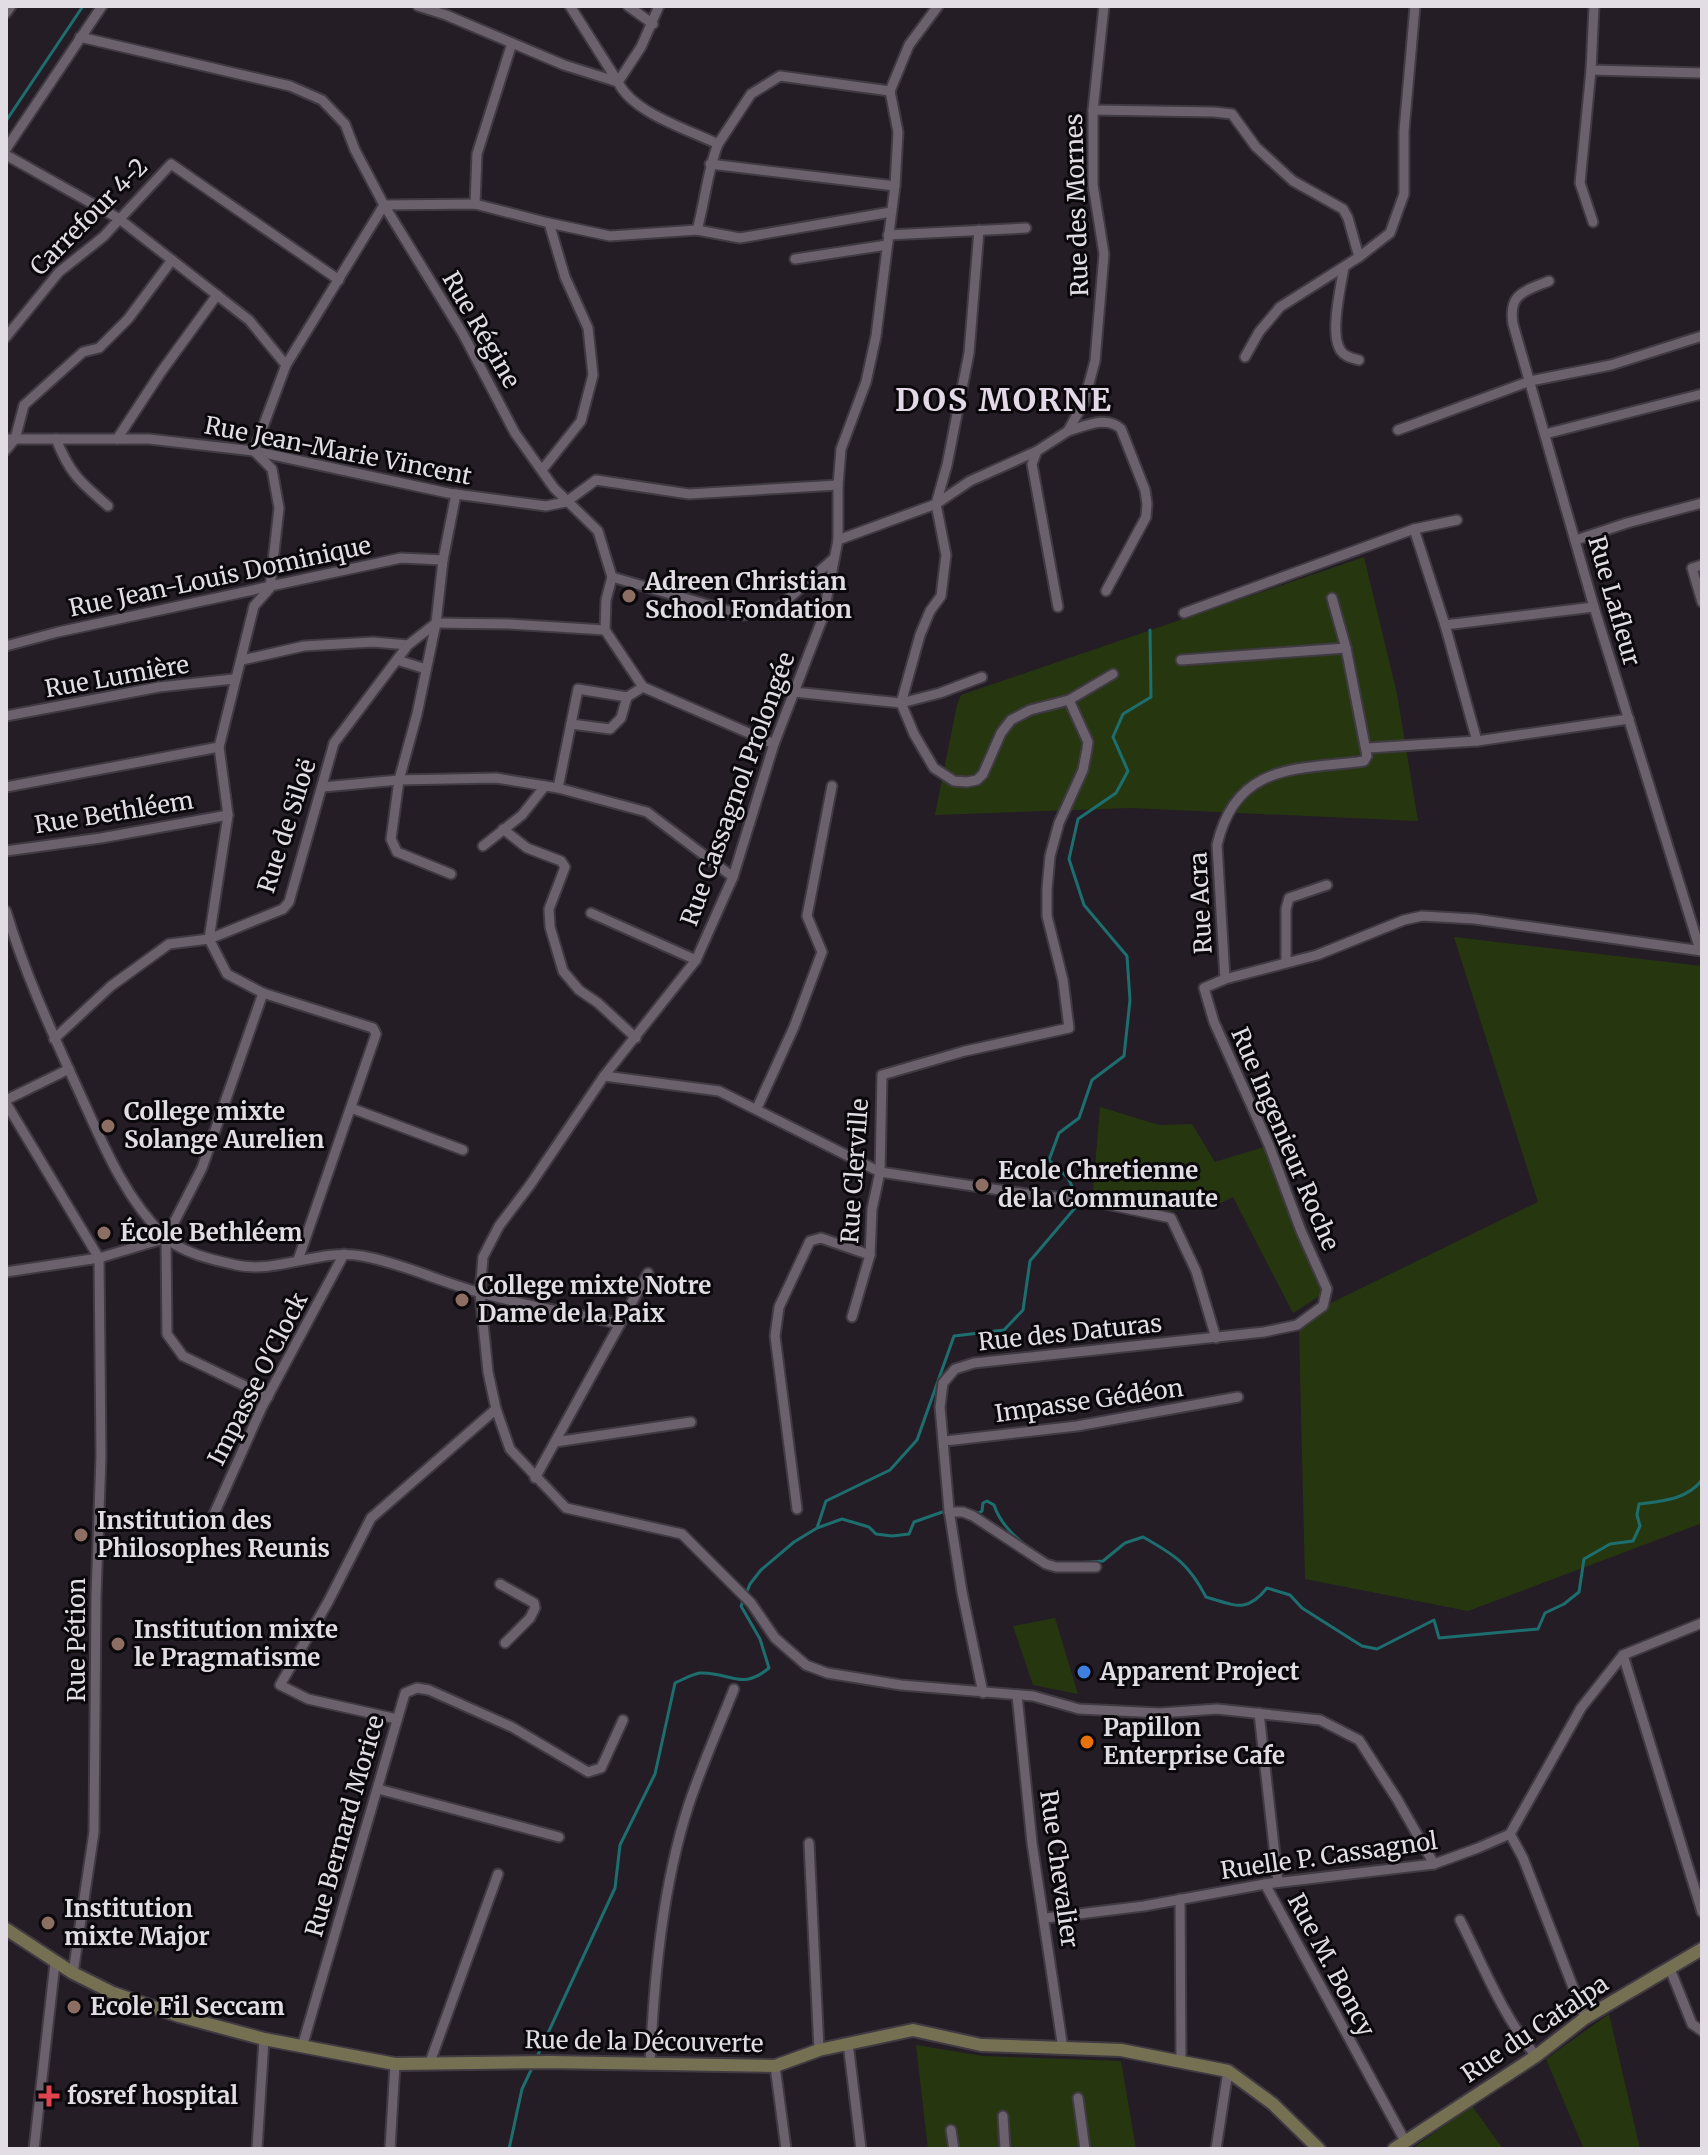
<svg xmlns="http://www.w3.org/2000/svg" width="1708" height="2155" font-family="Merriweather,serif">
<style>
.green{fill:#263710}
.lines{fill:none;stroke-linecap:round;stroke-linejoin:round}
.stream{stroke:#1d6e6f;stroke-width:3}
.street-casing{stroke:#403a42;stroke-width:13}
.secondary-casing{stroke:#403a42;stroke-width:16}
.street{stroke:#6a616c;stroke-width:9}
.secondary{stroke:#757052;stroke-width:12}
.education-dot{fill:#8d6e63;stroke:#0b080c;stroke-width:3}
.shop-dot{fill:#3f7fe0;stroke:#0b080c;stroke-width:3}
.food-dot{fill:#e8710a;stroke:#0b080c;stroke-width:3}
.health-dot{fill:#e0444e;stroke:#0b080c;stroke-width:3}
.labels{text-anchor:middle;stroke-width:6;stroke-linejoin:round;paint-order:stroke}
.street-label{font-size:24px;fill:#e2dde4;stroke:#0b080c}
.poi-label{font-size:24px;font-weight:bold;fill:#e2dde4;stroke:#0b080c;text-anchor:start}
.district-label{font-size:32px;font-weight:bold;letter-spacing:2px;fill:#e3d9e6;stroke:#0b080c}
</style>
<rect width="100%" height="100%" fill="#241d26"/>
<!-- green -->
<g class="green">
<polygon points="1364,557 1397,694 1418,821 1131,808 935,815 957,705 961,695"/>
<polygon points="1454,937 1702,966 1702,1523 1468,1611 1305,1579 1299,1331 1333,1302 1538,1202"/>
<polygon points="1100,1107 1159,1125 1192,1124 1215,1162 1264,1147 1324,1293 1293,1313 1233,1197 1210,1208 1167,1211 1093,1192"/>
<polygon points="1055,1618 1078,1694 1033,1685 1013,1626"/>
<polygon points="1609,2014 1640,2149 1584,2149 1546,2059"/>
<polygon points="916,2045 983,2056 1121,2061 1136,2149 928,2149"/>
<polygon points="1472,2106 1503,2149 1411,2149 1413,2148"/>
</g>
<g class="lines">
<!-- stream -->
<g class="stream">
<polyline points="6,121 83,6"/>
<polyline points="1076,1195 1068,1178 1049,1160 1059,1133 1079,1118 1092,1080 1124,1056 1130,1000 1127,956 1084,905 1069,859 1078,819 1116,793 1128,771 1113,737 1123,714 1151,697 1150,630"/>
<path d="M975,1512l4,1 3,-2 1,-8 4,-2 7,4c6,18 19,31 34,42"/>
<polyline points="817,1528 826,1501 890,1470 917,1440 954,1336 1004,1330 1023,1310 1030,1261 1080,1202"/>
<path d="M1078,1563l25,-2 22,-18 18,-6c32,18 46,27 63,60 29,8 40,17 61,-9l23,7 12,13 60,38 15,3 57,-29 5,18 99,-9 7,-16 19,-9 15,-12 5,-33 26,-15 23,-3 7,-15 -3,-11 2,-11c24,-3 47,-4 63,-24"/>
<path d="M536,2059l79,-171 5,-43 35,-71 20,-91c7,-3 17,-9 25,-10 28,-2 41,19 69,-5l-9,-29 -19,-33 9,-22 11,-14 33,-28 23,-14 25,-9 27,8 7,7 16,2 17,-2 5,-12 34,-12"/>
<polyline points="509,2149 522,2089 533,2066"/>
</g>
<defs>
<g id="street">
<path d="M418,6l28,9 118,50 54,17c15,31 69,47 100,62l33,-50 29,-18 110,15"/>
<polyline points="570,6 618,82 641,47 659,6"/>
<polyline points="628,6 653,24"/>
<polyline points="6,13 11,6"/>
<polyline points="80,37 290,86 322,100 345,124 355,150 384,205 463,334 515,433 554,488 598,531 612,577 743,615 777,609 833,559"/>
<polyline points="1591,70 1702,73"/>
<polyline points="890,91 898,132 895,186 876,336 866,382 841,449 838,485 838,540 823,617 774,744 733,877 696,960 604,1076 530,1185 499,1226 483,1257 480,1293 488,1372 496,1409 510,1449 566,1508 682,1534 751,1603 775,1638 806,1665 827,1673 901,1685 1033,1696 1079,1709 1160,1713 1217,1709 1320,1720 1359,1740 1397,1799 1434,1864"/>
<polyline points="890,91 909,45 938,6"/>
<polyline points="1093,110 1214,112 1232,114 1256,147 1293,181 1343,209 1348,218 1359,257"/>
<polyline points="6,149 102,6"/>
<polyline points="6,155 118,218 249,320 286,365"/>
<polyline points="710,164 895,186"/>
<polyline points="475,204 477,154 512,43"/>
<polyline points="1593,222 1580,183 1591,70 1594,6"/>
<polyline points="697,230 740,238 891,212"/>
<polyline points="979,230 969,353 947,465 936,504 946,555 941,596 930,611 920,635 901,703 914,734 934,768 954,781 967,782 977,780 983,774 1001,733 1011,720 1030,710 1069,700 1113,674"/>
<polyline points="888,235 1026,228"/>
<polyline points="795,259 887,245"/>
<path d="M1344,267c-3,19 -15,68 -3,84 4,6 11,7 18,9"/>
<path d="M1549,281c-24,10 -41,12 -36,43l81,283 106,343"/>
<polyline points="6,337 59,272 103,237 171,164 339,280"/>
<polyline points="1245,357 1259,332 1280,307 1359,257 1390,233 1404,194 1404,131 1415,6"/>
<polyline points="1398,430 1530,381 1611,365 1702,336"/>
<path d="M1068,431c17,-5 39,-16 53,-2l24,61 2,14 -1,13 -40,74"/>
<polyline points="1545,434 1702,394"/>
<polyline points="6,439 149,439 254,451 448,493 546,506 566,502 596,480 689,494 838,485"/>
<path d="M56,439c14,35 24,43 52,67"/>
<polyline points="117,439 161,372 217,295"/>
<polyline points="6,450 15,439 24,405 83,352 99,348 128,319 172,260"/>
<polyline points="1037,451 1032,464 1058,607"/>
<polyline points="542,470 581,421 593,375 588,328 565,277 549,223"/>
<polyline points="1414,529 1457,520"/>
<polyline points="838,540 936,504 970,481 1037,451 1068,431 1084,402 1095,361 1104,254 1093,185 1093,110 1104,6"/>
<polyline points="1576,540 1627,523 1702,503"/>
<polyline points="1702,565 1692,568 1702,602"/>
<polyline points="612,577 606,600 605,630 643,687 774,744"/>
<polyline points="1184,613 1414,529 1445,625 1477,741"/>
<polyline points="436,623 509,624 605,630"/>
<polyline points="1445,625 1594,607"/>
<polyline points="6,646 58,632 401,558 443,560"/>
<polyline points="242,660 304,646 373,642 408,645"/>
<polyline points="397,660 426,669"/>
<polyline points="1181,660 1346,648"/>
<polyline points="794,692 901,703 940,693 982,677"/>
<polyline points="6,716 159,687 234,679"/>
<polyline points="571,724 610,729 621,718 627,697"/>
<polyline points="1368,748 1477,741 1629,719"/>
<polyline points="6,787 219,747"/>
<polyline points="323,787 399,780 496,778 558,788 647,812 733,877"/>
<polyline points="558,788 578,689 627,697 643,687"/>
<polyline points="503,829 527,848 561,861 565,867 549,909 550,927 563,971 579,990 598,1003 636,1038"/>
<polyline points="483,846 522,815 545,786"/>
<polyline points="6,851 101,838 228,815"/>
<polyline points="451,874 397,852 391,839 399,780 417,714 436,623 443,560 456,494"/>
<path d="M6,911c18,60 44,117 70,174 24,52 46,110 88,151 17,17 50,24 72,29 42,9 84,-17 126,-9 40,7 78,26 116,36 46,14 95,21 142,32"/>
<polyline points="591,913 696,960"/>
<polyline points="1286,962 1286,909 1289,898 1327,885"/>
<path d="M1225,979l-8,-134c18,-78 73,-76 140,-83l7,-1 3,-5 -21,-108 -14,-50"/>
<polyline points="263,993 202,1168 166,1238 167,1334 183,1356 268,1397"/>
<polyline points="54,1039 111,986 169,944 209,939 283,909 289,902 334,743 408,645 436,623"/>
<polyline points="604,1076 719,1091 880,1172 1040,1196 1078,1198 1171,1218 1196,1271 1216,1338"/>
<polyline points="6,1100 69,1069"/>
<polyline points="6,1103 99,1258 101,1456 96,1596 94,1832 73,1973"/>
<polyline points="351,1108 463,1150"/>
<polyline points="757,1108 794,1027 822,952 807,916 832,786"/>
<path d="M298,1260l78,-226 -3,-6 -110,-35 -36,-19 -18,-35 19,-124 -9,-68 35,-141 16,-18 9,-80 -7,-39 -18,-18 32,-86 98,-160 91,-1 74,19 61,13 87,-6c8,-28 10,-58 21,-86"/>
<polyline points="6,1272 99,1258 166,1238"/>
<polyline points="852,1317 870,1255 872,1209 880,1172 882,1075 965,1051 1069,1028 1063,980 1047,916 1047,889 1050,856 1059,823 1083,770 1087,749 1088,742 1069,700"/>
<polyline points="945,1441 1077,1426 1238,1397"/>
<polyline points="555,1442 691,1422"/>
<polyline points="535,1478 648,1273"/>
<polyline points="797,1509 775,1336 779,1307 810,1241 821,1238 870,1255"/>
<polyline points="949,1512 963,1512 973,1516 1046,1564 1056,1567 1096,1567"/>
<polyline points="210,1523 262,1407 344,1254"/>
<polyline points="500,1584 534,1603 535,1608 530,1618 505,1643"/>
<polyline points="1623,1655 1702,1912"/>
<polyline points="983,1693 962,1592 949,1510 940,1407 943,1383 955,1369 974,1363 1264,1332 1297,1325 1323,1306 1327,1289 1301,1231 1269,1145 1214,1022 1204,988 1225,979 1317,955 1404,920 1422,916 1475,919 1702,951"/>
<polyline points="1017,1695 1032,1843 1063,2049"/>
<polyline points="1259,1713 1278,1882 1265,1884 1405,2141"/>
<polyline points="397,1719 308,1699 280,1685 328,1602 371,1518 496,1409"/>
<polyline points="378,1789 559,1837"/>
<polyline points="1510,1834 1523,1858 1585,2018"/>
<polyline points="809,1843 819,2050"/>
<polyline points="1180,1899 1181,2060"/>
<polyline points="1046,1918 1144,1906 1265,1884 1434,1864 1478,1848 1510,1834 1581,1708 1623,1655 1702,1623"/>
<path d="M1460,1920c23,45 43,97 76,136"/>
<polyline points="1670,1969 1692,2024 1702,2031"/>
<polyline points="848,2043 861,2149"/>
<polyline points="302,2047 405,1693 417,1688 429,1690 512,1727 588,1772 601,1768 623,1720"/>
<polyline points="430,2062 498,1874"/>
<path d="M650,2065c4,-86 12,-178 39,-261 13,-39 30,-77 45,-115"/>
<polyline points="775,2066 786,2149"/>
<polyline points="1078,2098 1085,2149"/>
<polyline points="1003,2116 1005,2149"/>
<polyline points="951,2130 954,2149"/>
<polyline points="34,2149 55,1963"/>
<polyline points="257,2149 264,2039"/>
<polyline points="390,2149 395,2064"/>
<polyline points="1216,2149 1228,2071"/>
</g>
<g id="secondary">
<polyline points="6,1929 73,1973 113,1993 179,2016 264,2039 395,2064 548,2062 775,2066 819,2050 913,2030 981,2045 1121,2050 1228,2071 1273,2104 1319,2149"/>
<polyline points="1394,2149 1536,2056 1585,2018 1702,1949"/>
</g>
</defs>
<!-- street casing -->
<use href="#street" class="street-casing"/>
<!-- secondary casing -->
<use href="#secondary" class="secondary-casing"/>
<!-- street -->
<use href="#street" class="street"/>
<!-- secondary -->
<use href="#secondary" class="secondary"/>
</g>
<!-- markers -->
<g class="education-dot">
<circle cx="629" cy="596" r="8"/>
<circle cx="108" cy="1126" r="8"/>
<circle cx="982" cy="1185" r="8"/>
<circle cx="104" cy="1233" r="8"/>
<circle cx="462" cy="1300" r="8"/>
<circle cx="81" cy="1535" r="8"/>
<circle cx="118" cy="1644" r="8"/>
<circle cx="48" cy="1923" r="8"/>
<circle cx="74" cy="2007" r="8"/>
</g>
<circle class="shop-dot" cx="1084" cy="1672" r="8"/>
<circle class="food-dot" cx="1087" cy="1742" r="8"/>
<path class="health-dot" d="M45 2084h8v8h8v8h-8v8h-8v-8h-8v-8h8z"/>
<g class="labels">
<!-- street labels -->
<g class="street-label">
<text transform="translate(1077 205) rotate(-92)" y="8">Rue des Mornes</text>
<text transform="translate(89 217) rotate(-45)" y="8">Carrefour 4-2</text>
<text transform="translate(481 330) rotate(60)" y="8">Rue Régine</text>
<text transform="translate(338 451) rotate(11)" y="8">Rue Jean-Marie Vincent</text>
<text transform="translate(220 577) rotate(-12)" y="8">Rue Jean-Louis Dominique</text>
<text transform="translate(1614 601) rotate(74)" y="8">Rue Lafleur</text>
<text transform="translate(117 677) rotate(-10)" y="8">Rue Lumière</text>
<text transform="translate(738 789) rotate(-70)" y="8">Rue Cassagnol Prolongée</text>
<text transform="translate(114 813) rotate(-9)" y="8">Rue Bethléem</text>
<text transform="translate(287 826) rotate(-72)" y="8">Rue de Siloë</text>
<text transform="translate(1201 903) rotate(-93)" y="8">Rue Acra</text>
<text transform="translate(1285 1139) rotate(67)" y="8">Rue Ingenieur Roche</text>
<text transform="translate(855 1171) rotate(-86)" y="8">Rue Clerville</text>
<text transform="translate(1070 1333) rotate(-6)" y="8">Rue des Daturas</text>
<text transform="translate(258 1379) rotate(-63)" y="8">Impasse O'Clock</text>
<text transform="translate(1089 1401) rotate(-8)" y="8">Impasse Gédéon</text>
<text transform="translate(77 1640) rotate(-90)" y="8">Rue Pétion</text>
<text transform="translate(345 1826) rotate(-74)" y="8">Rue Bernard Morice</text>
<text transform="translate(1329 1856) rotate(-8)" y="8">Ruelle P. Cassagnol</text>
<text transform="translate(1059 1869) rotate(82)" y="8">Rue Chevalier</text>
<text transform="translate(1331 1965) rotate(62)" y="8">Rue M. Boncy</text>
<text transform="translate(1535 2029) rotate(-34)" y="8">Rue du Catalpa</text>
<text transform="translate(644 2042) rotate(1)" y="8">Rue de la Découverte</text>
</g>
<!-- poi labels -->
<g class="poi-label">
<text x="645" y="590">Adreen Christian<tspan x="645" dy="28">School Fondation</tspan></text>
<text x="124" y="1120">College mixte<tspan x="124" dy="28">Solange Aurelien</tspan></text>
<text x="998" y="1179">Ecole Chretienne<tspan x="998" dy="28">de la Communaute</tspan></text>
<text x="120" y="1241">École Bethléem</text>
<text x="478" y="1294">College mixte Notre<tspan x="478" dy="28">Dame de la Paix</tspan></text>
<text x="97" y="1529">Institution des<tspan x="97" dy="28">Philosophes Reunis</tspan></text>
<text x="134" y="1638">Institution mixte<tspan x="134" dy="28">le Pragmatisme</tspan></text>
<text x="1100" y="1680">Apparent Project</text>
<text x="1103" y="1736">Papillon<tspan x="1103" dy="28">Enterprise Cafe</tspan></text>
<text x="64" y="1917">Institution<tspan x="64" dy="28">mixte Major</tspan></text>
<text x="90" y="2015">Ecole Fil Seccam</text>
<text x="67" y="2104">fosref hospital</text>
</g>
<!-- district labels -->
<g class="district-label">
<text x="1004" y="411">DOS MORNE</text>
</g>
</g>
<!-- border -->
<rect width="1708" height="2155" fill="none" stroke="#e2dde4" stroke-width="16"/>
</svg>
